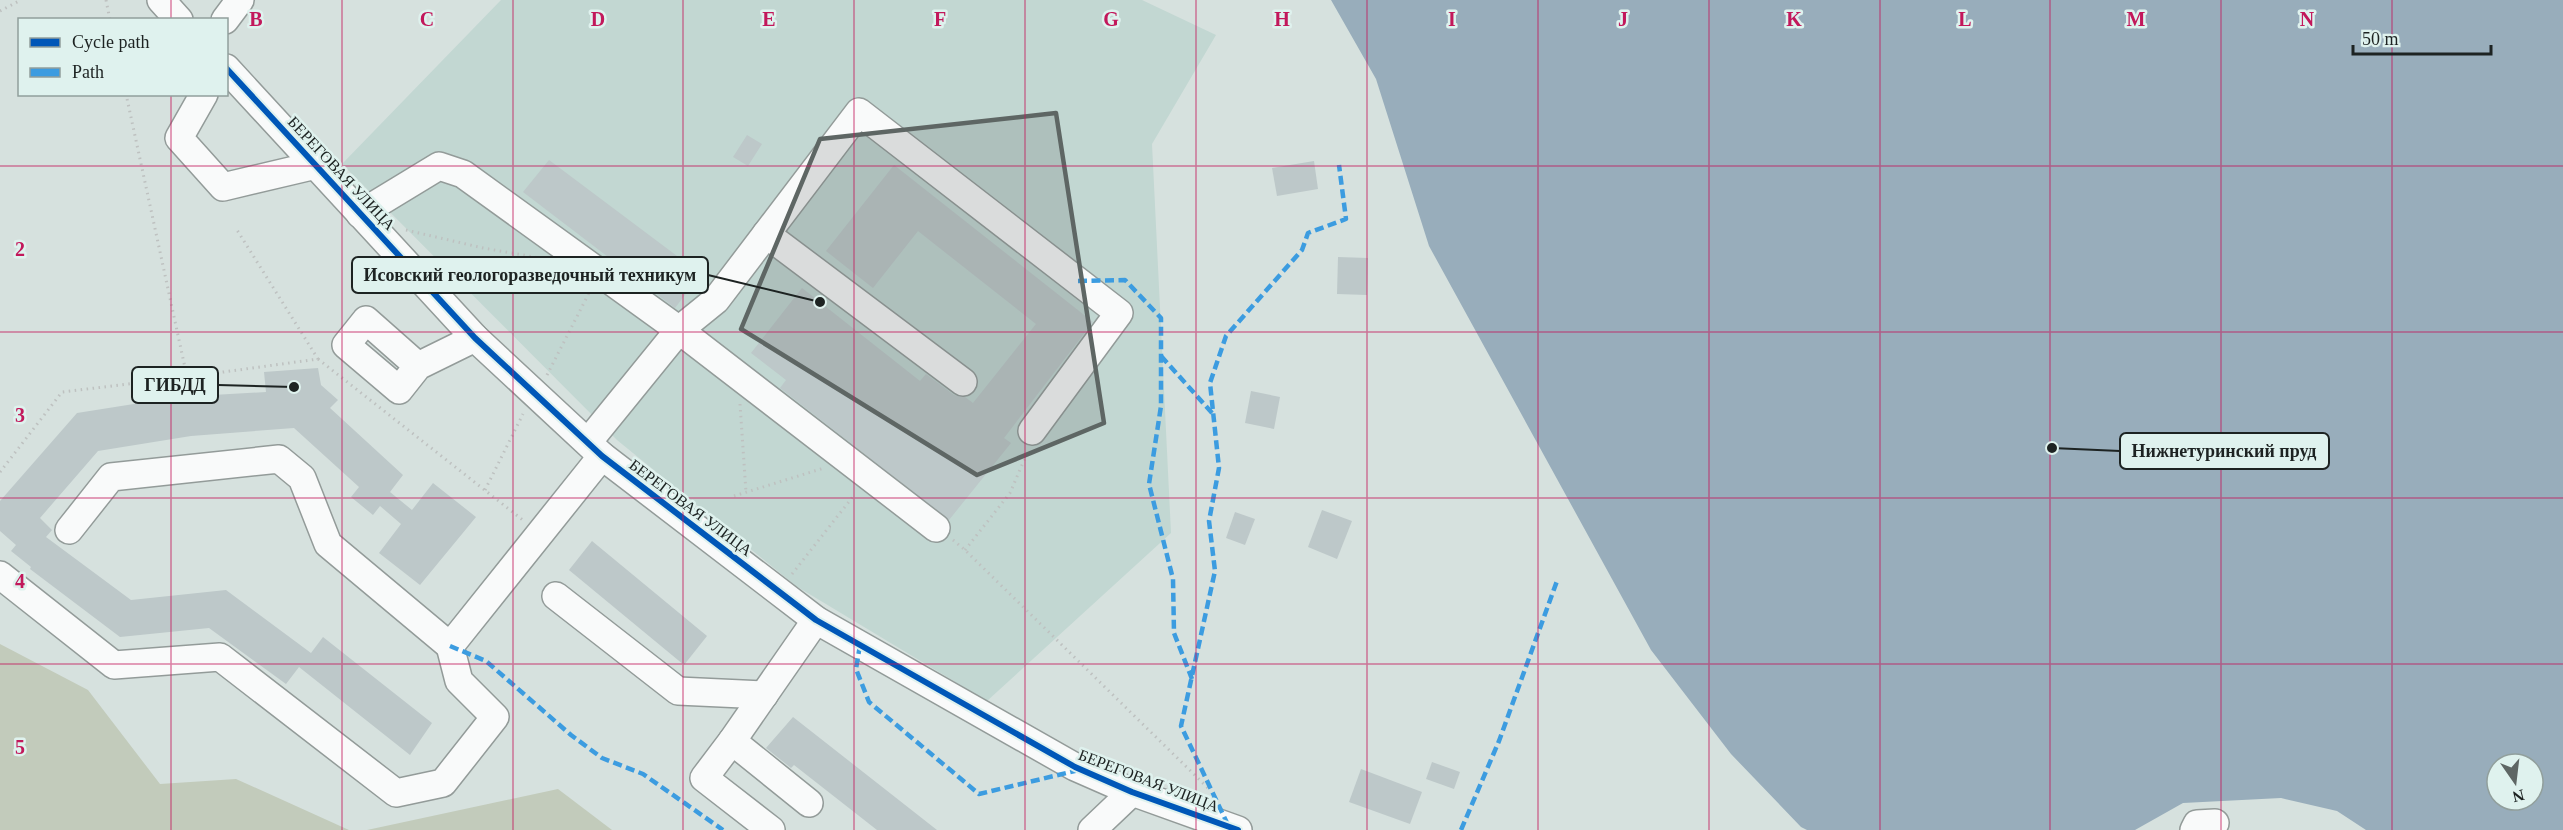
<svg xmlns="http://www.w3.org/2000/svg" width="2563" height="830" font-family="'Times New Roman',serif">
<style>
.built{fill:#c2d7d2}
.green{fill:#c2cbbb}
.water{fill:#98adbb;fill-rule:evenodd}
.building{fill:#bdc8c9}
.lines{fill:none;stroke-linecap:round;stroke-linejoin:round}
.minor-casing{stroke:#939b99;stroke-width:30}
.path{stroke:#bec1c0;stroke-width:3;stroke-dasharray:1.5 4.5;stroke-linecap:butt}
.minor{stroke:#f9fafa;stroke-width:27}
.quiet{stroke:#3c9ce0;stroke-width:4.5;stroke-dasharray:9 4.5;stroke-linecap:butt}
.cycleway-casing{stroke:#dff2ee;stroke-width:10}
.cycleway{stroke:#0057b8;stroke-width:6}
.marked{fill:#5e6664;fill-opacity:0.2;stroke:#5e6664;stroke-width:4.5;stroke-linejoin:round}
.grid{fill:none;stroke:#c2185b;stroke-width:1.5;stroke-opacity:0.55}
.labels{text-anchor:middle;stroke-width:5;stroke-linejoin:round;paint-order:stroke}
.street-label{font-size:16px;fill:#1d2322;stroke:#dff2ee}
.grid-label{font-size:20px;text-anchor:middle;font-weight:bold;fill:#c2185b;stroke:#dff2ee;stroke-width:5;stroke-linejoin:round;paint-order:stroke}
.leader{fill:none;stroke:#1d2322;stroke-width:2}
.callout-dot{fill:#1d2322;stroke:#dff2ee;stroke-width:2}
.callout{fill:#dff2ee;stroke:#1d2322;stroke-width:2}
.callout-label{font-size:18px;text-anchor:middle;font-weight:bold;fill:#1d2322}
</style>
<rect width="100%" height="100%" fill="#d6e1de"/>
<!-- built -->
<polygon class="built" points="501,0 1142,0 1216,35 1152,144 1171,533 987,701 796,586 617,440 342,164"/>
<!-- green -->
<g class="green">
<polygon points="0,644 88,690 160,784 236,779 349,830 0,830"/>
<polygon points="558,789 612,830 367,830"/>
</g>
<!-- water -->
<path class="water" d="M1331,0h1232v830h-197l-29,-19 -56,-13 -98,5 -48,27h-328l-6,-3 -70,-73 -80,-104 -222,-404 -53,-167zM2497,764h36v36h-36z"/>
<!-- building -->
<g class="building">
<polygon points="747,135 762,144 748,166 733,157"/>
<polygon points="549,160 701,274 675,308 523,192"/>
<polygon points="1314,161 1318,189 1277,196 1272,168"/>
<polygon points="894,165 1093,322 1004,438 1011,443 949,520 780,388 786,380 751,353 802,288 920,381 926,374 954,395 965,397 973,403 1036,324 918,231 873,288 826,251"/>
<polygon points="1338,257 1368,258 1367,295 1337,294"/>
<polygon points="318,368 321,385 338,400 330,408 403,475 390,492 412,510 433,483 476,517 420,585 379,553 401,524 380,506 373,515 351,497 359,487 294,428 191,436 98,451 40,518 52,530 46,537 131,600 226,590 311,653 323,637 432,723 410,755 299,667 286,684 209,628 120,637 30,569 31,567 11,551 16,545 0,531 0,501 77,413 178,397 266,392 264,372"/>
<polygon points="1251,391 1280,397 1274,429 1245,423"/>
<polygon points="1322,510 1352,521 1337,559 1308,547"/>
<polygon points="1235,512 1255,519 1245,545 1226,538"/>
<polygon points="592,541 707,636 684,665 569,570"/>
<polygon points="793,717 937,830 877,830 794,765 791,768 766,748"/>
<polygon points="1432,762 1460,772 1454,789 1426,779"/>
<polygon points="1361,769 1422,792 1410,824 1349,802"/>
</g>
<g class="lines">
<defs>
<g id="minor">
<polyline points="161,0 179,20"/>
<polyline points="225,20 240,0"/>
<polyline points="226,68 475,338 602,456 816,620 1075,767 1132,792 1238,830"/>
<polyline points="204,94 179,138 223,187 316,165"/>
<polyline points="360,214 439,166 463,174 679,330 936,528"/>
<polyline points="766,234 963,382"/>
<polyline points="418,366 366,320 346,345 399,390 418,366 475,338"/>
<polyline points="588,442 679,330 716,300 859,112 1119,313 1032,431"/>
<polyline points="69,530 111,477 279,459 302,478 328,544 450,646"/>
<polyline points="0,575 114,665 220,657 396,793 443,783 495,717 459,681 450,646 602,456"/>
<polyline points="556,596 678,691 764,695"/>
<polyline points="732,741 704,778 771,830"/>
<polyline points="809,803 732,741 816,620"/>
<polyline points="1092,830 1132,792"/>
<polyline points="2194,830 2197,824 2215,823"/>
</g>
</defs>
<!-- minor casing -->
<use href="#minor" class="minor-casing"/>
<!-- path -->
<g class="path">
<polyline points="106,0 110,20"/>
<polyline points="0,11 21,0"/>
<polyline points="406,230 483,248 540,258"/>
<polyline points="318,359 524,521"/>
<polyline points="547,375 589,293"/>
<polyline points="187,377 318,359 237,230"/>
<polyline points="740,404 746,492"/>
<polyline points="0,472 62,392 187,377 126,94"/>
<polyline points="485,490 523,414"/>
<polyline points="734,496 824,468"/>
<polyline points="953,540 965,550 1210,790"/>
<polyline points="965,550 1010,493 1028,451"/>
<polyline points="792,574 855,494"/>
</g>
<!-- minor -->
<use href="#minor" class="minor"/>
<!-- quiet -->
<g class="quiet">
<polyline points="1078,281 1125,280 1161,318 1161,406 1149,484 1173,579 1174,633 1192,679"/>
<polyline points="1161,356 1213,414"/>
<polyline points="860,645 856,669 869,702 979,794 1079,770"/>
<polyline points="450,646 486,661 571,735 602,758 643,774 723,830"/>
<polyline points="1228,825 1181,726 1215,571 1209,521 1219,468 1210,383 1226,336 1302,250 1308,233 1346,219 1339,165"/>
<polyline points="1461,830 1499,741 1557,581"/>
</g>
<defs>
<polyline id="cycleway" points="226,68 475,338 602,456 816,620 1075,767 1132,792 1238,830"/>
</defs>
<!-- cycleway casing -->
<use href="#cycleway" class="cycleway-casing"/>
<!-- cycleway -->
<use href="#cycleway" class="cycleway"/>
</g>
<!-- marked area -->
<path class="marked" d="M1056,113l48,310 -127,52 -236,-146 79,-190z"/>
<!-- grid -->
<path class="grid" d="M171,0v20M342,0v830M513,0v830M683,0v830M854,0v830M1025,0v830M1196,0v830M1367,0v830M1538,0v830M1709,0v830M1880,0v830M2050,0v830M2221,0v830M2392,0v830M171,94v736M0,166h2563M0,332h2563M0,498h2563M0,664h2563"/>
<g class="labels">
<!-- street labels -->
<g class="street-label">
<text transform="translate(342 173) rotate(47)" y="6">БЕРЕГОВАЯ УЛИЦА</text>
<text transform="translate(691 507) rotate(37)" y="6">БЕРЕГОВАЯ УЛИЦА</text>
<text transform="translate(1149 780) rotate(21)" y="6">БЕРЕГОВАЯ УЛИЦА</text>
</g>
</g>
<g class="grid-label">
<text x="256" y="26">B</text>
<text x="427" y="26">C</text>
<text x="598" y="26">D</text>
<text x="769" y="26">E</text>
<text x="940" y="26">F</text>
<text x="1111" y="26">G</text>
<text x="1282" y="26">H</text>
<text x="1452" y="26">I</text>
<text x="1623" y="26">J</text>
<text x="1794" y="26">K</text>
<text x="1965" y="26">L</text>
<text x="2136" y="26">M</text>
<text x="2307" y="26">N</text>
<text x="20" y="256">2</text>
<text x="20" y="422">3</text>
<text x="20" y="588">4</text>
<text x="20" y="754">5</text>
</g>
<!-- callouts -->
<path class="leader" d="M820 302L708 275M294 387L218 385M2052 448L2120 451"/>
<g class="callout-dot">
<circle cx="820" cy="302" r="6"/>
<circle cx="294" cy="387" r="6"/>
<circle cx="2052" cy="448" r="6"/>
</g>
<g class="callout">
<rect x="352" y="257" width="356" height="36" rx="6"/>
<rect x="132" y="367" width="86" height="36" rx="6"/>
<rect x="2120" y="433" width="209" height="36" rx="6"/>
</g>
<g class="callout-label">
<text x="530" y="281">Исовский геологоразведочный техникум</text>
<text x="175" y="391">ГИБДД</text>
<text x="2224" y="457">Нижнетуринский пруд</text>
</g>
<!-- legend -->
<rect x="18" y="18" width="210" height="78" fill="#dff2ee" stroke="#919f9c" stroke-width="1.5"/>
<rect x="30" y="38" width="30" height="9" fill="#0057b8" stroke="#919f9c" stroke-width="1.5"/>
<text x="72" y="48" font-size="18" fill="#1d2322">Cycle path</text>
<rect x="30" y="68" width="30" height="9" fill="#3c9ce0" stroke="#919f9c" stroke-width="1.5"/>
<text x="72" y="78" font-size="18" fill="#1d2322">Path</text>
<!-- north arrow -->
<g transform="translate(2515 782) rotate(166)"><circle r="28" fill="#dff2ee" stroke="#919f9c" stroke-width="1.5"/>
<path d="M0-4.5L10 22L0 15L-10 22Z" fill="#5e6664"/>
<text y="-9" font-size="16" font-weight="bold" text-anchor="middle" fill="#1d2322">N</text>
</g>
<!-- scale -->
<path d="M2353 45v9h138v-9" fill="none" stroke="#1d2322" stroke-width="3"/>
<text x="2362" y="45" font-size="18" fill="#1d2322" stroke="#dff2ee" stroke-width="4.5" paint-order="stroke">50 m</text>
</svg>
